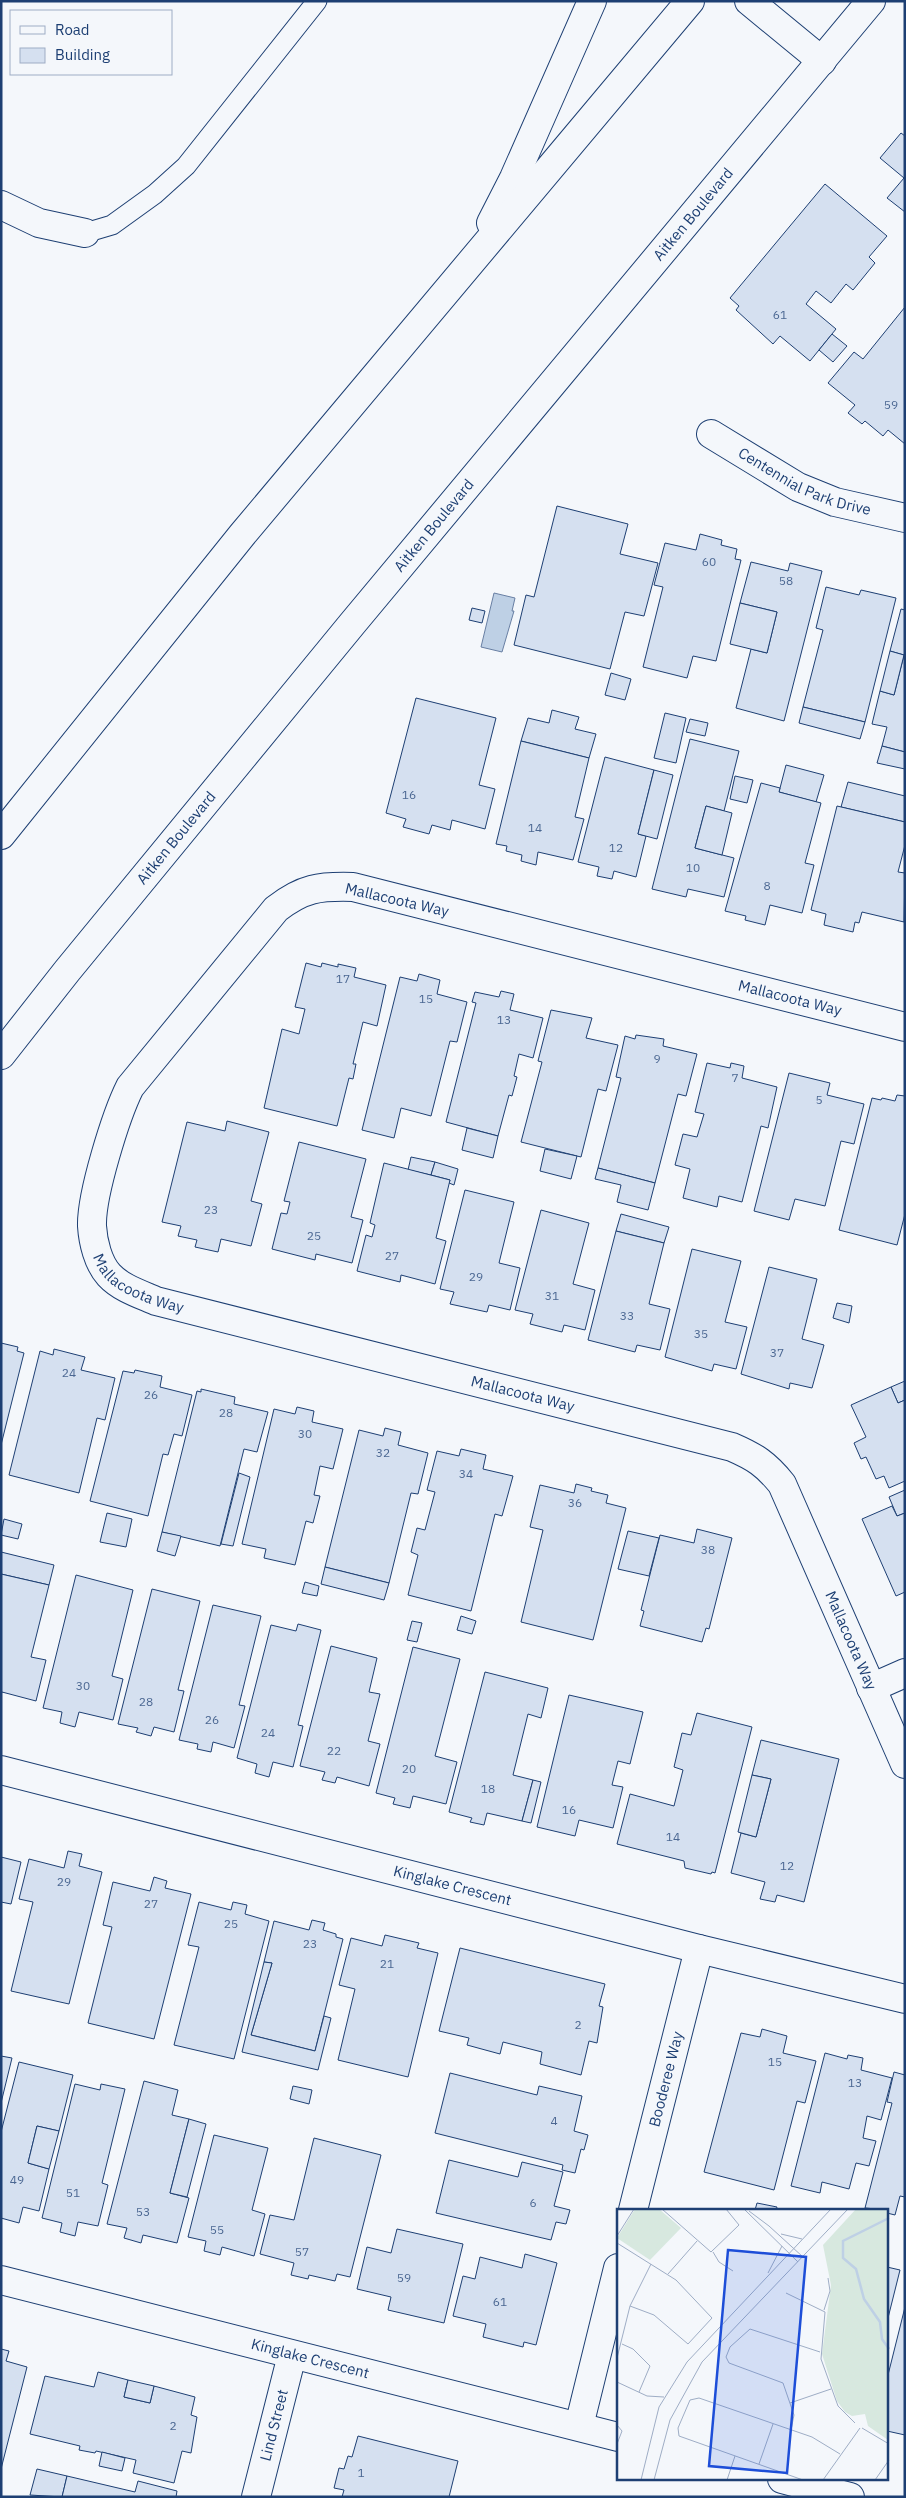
<svg xmlns="http://www.w3.org/2000/svg" width="906" height="2498" font-family="'IBM Plex Sans',sans-serif">
<style>
.water{fill:#bed0e5;stroke:#687fa3}
.building{fill:#d5e0f0;stroke:#1d3f73}
.lines{fill:none;stroke-linecap:round;stroke-linejoin:round}
.lane-casing{stroke:#1d3f73;stroke-width:21}
.street-casing{stroke:#1d3f73;stroke-width:30}
.secondary-casing{stroke:#1d3f73;stroke-width:30}
.lane{stroke:#f4f7fb;stroke-width:19}
.street{stroke:#f4f7fb;stroke-width:28}
.secondary{stroke:#f4f7fb;stroke-width:28}
.labels{text-anchor:middle;stroke-width:4;stroke-linejoin:round;paint-order:stroke}
.number-label{font-size:12px;fill:#4b6792}
.street-label{font-size:15px;fill:#1d3f73;stroke:#f4f7fb}
.inset-river{fill:none;stroke:#bed0e5;stroke-width:2.5}
.inset-road{fill:none;stroke:#9eadc5;stroke-width:1}
.view{fill:#1d4ed8;fill-opacity:0.15;stroke:#1d4ed8;stroke-width:2.5}
.inset-edge{fill:none;stroke:#1d3f73;stroke-width:2.5}
</style>
<rect width="100%" height="100%" fill="#f4f7fb"/>
<!-- water -->
<polygon class="water" points="494,593 515,598 512,611 514,611 502,652 481,647"/>
<!-- building -->
<g class="building">
<polygon points="901,133 905,136 905,212 887,198 904,178 880,158"/>
<polygon points="825,184 887,236 869,257 875,263 853,290 846,284 831,303 816,291 806,304 836,329 810,361 780,336 773,344 736,310 739,306 730,298"/>
<polygon points="905,307 905,444 888,430 883,436 865,421 862,424 848,413 855,405 828,383 854,352 863,359"/>
<polygon points="832,334 847,346 833,362 819,350"/>
<polygon points="557,506 628,524 620,554 658,563 644,616 625,612 610,669 514,645 526,595 534,597"/>
<polygon points="700,534 722,540 721,545 737,549 735,559 741,560 716,661 693,656 687,678 643,667 663,587 654,585 665,543 696,550"/>
<polygon points="751,562 788,571 790,563 822,571 784,721 736,708 751,649 767,653 777,612 740,603"/>
<polygon points="826,587 859,595 861,590 896,598 865,722 803,707 823,630 816,628"/>
<polygon points="740,603 777,612 767,653 730,644"/>
<polygon points="472,608 485,611 482,623 469,620"/>
<polygon points="901,609 905,610 905,752 882,746 887,727 872,724 880,691 894,695 904,655 890,651"/>
<polygon points="890,651 904,655 894,695 880,691"/>
<polygon points="611,673 631,679 625,700 605,695"/>
<polygon points="416,698 496,718 479,785 495,789 485,829 452,820 450,830 432,825 429,834 403,827 406,819 386,813"/>
<polygon points="803,707 865,722 860,739 799,723"/>
<polygon points="552,710 579,717 575,729 596,734 589,758 521,741 528,718 549,723"/>
<polygon points="665,713 686,718 676,763 654,758"/>
<polygon points="690,719 708,723 705,736 686,732"/>
<polygon points="690,739 739,751 724,811 706,806 695,848 734,858 724,897 688,889 686,897 652,889"/>
<polygon points="521,741 589,758 575,817 584,819 573,860 538,852 536,865 521,861 522,855 506,851 507,846 496,844"/>
<polygon points="882,746 905,752 905,769 877,763"/>
<polygon points="605,757 654,770 638,834 646,836 636,877 614,871 612,879 597,876 599,867 578,862"/>
<polygon points="786,765 824,775 816,802 779,792"/>
<polygon points="654,770 673,775 657,839 638,834"/>
<polygon points="735,776 753,780 747,803 730,799"/>
<polygon points="848,782 905,796 905,822 841,807"/>
<polygon points="761,783 780,788 779,792 821,803 805,863 814,865 802,913 770,905 765,925 745,920 746,916 725,911"/>
<polygon points="706,806 732,813 722,855 695,848"/>
<polygon points="837,806 905,822 905,845 898,872 905,873 904,922 862,912 859,923 855,922 853,932 824,925 826,914 811,910"/>
<polygon points="306,963 321,967 322,963 338,967 338,964 356,968 354,977 386,985 377,1026 363,1022 353,1064 356,1064 353,1079 349,1078 337,1126 264,1108 282,1029 299,1034 305,1009 295,1007"/>
<polygon points="419,974 440,980 437,994 467,1002 457,1042 450,1041 431,1116 401,1108 394,1138 362,1130 400,977 417,981"/>
<polygon points="501,991 514,994 510,1010 543,1018 533,1058 519,1054 514,1076 517,1077 512,1096 509,1095 498,1136 446,1122 476,1003 472,1002 475,992 499,997"/>
<polygon points="551,1010 592,1018 586,1038 618,1045 606,1091 598,1089 581,1157 521,1142 542,1062 538,1061"/>
<polygon points="636,1035 664,1039 663,1046 697,1054 686,1096 678,1094 655,1183 598,1168 621,1078 616,1077 625,1036 635,1039"/>
<polygon points="707,1063 730,1068 731,1063 744,1066 742,1078 777,1087 768,1128 761,1126 742,1202 719,1196 717,1207 683,1198 690,1169 675,1165 683,1134 697,1137 704,1114 695,1112"/>
<polygon points="789,1073 830,1083 827,1095 864,1104 854,1144 841,1141 825,1206 795,1199 789,1220 754,1211"/>
<polygon points="897,1095 905,1096 905,1214 897,1245 839,1230 872,1098 881,1100 882,1098 895,1101"/>
<polygon points="227,1121 269,1132 251,1201 262,1204 251,1246 221,1239 218,1252 195,1247 197,1240 178,1236 181,1226 162,1222 187,1122 225,1131"/>
<polygon points="467,1128 498,1136 493,1158 462,1150"/>
<polygon points="299,1142 366,1159 351,1217 363,1220 352,1263 316,1254 315,1260 272,1249 281,1213 287,1214 290,1202 284,1201"/>
<polygon points="545,1149 577,1156 571,1179 540,1171"/>
<polygon points="411,1157 435,1162 431,1175 408,1170"/>
<polygon points="435,1162 458,1169 454,1185 449,1183 450,1180 431,1175"/>
<polygon points="384,1163 450,1180 436,1238 446,1241 435,1284 401,1275 400,1282 357,1271 366,1235 372,1237 375,1225 370,1223"/>
<polygon points="598,1168 655,1183 648,1210 617,1202 621,1185 595,1179"/>
<polygon points="465,1190 514,1202 499,1263 520,1268 510,1310 489,1305 487,1312 450,1304 454,1292 440,1289"/>
<polygon points="541,1210 589,1223 573,1284 595,1290 585,1330 564,1325 562,1332 530,1324 533,1314 515,1310"/>
<polygon points="621,1214 669,1227 664,1243 616,1231"/>
<polygon points="616,1231 664,1243 649,1304 670,1309 660,1350 637,1345 635,1352 588,1340"/>
<polygon points="692,1249 741,1261 725,1322 747,1327 736,1369 714,1364 712,1371 665,1357"/>
<polygon points="769,1267 817,1279 802,1339 824,1345 812,1388 790,1383 789,1389 741,1374"/>
<polygon points="837,1303 852,1306 849,1323 833,1318"/>
<polygon points="1,1343 18,1347 17,1351 24,1353 1,1445"/>
<polygon points="54,1349 85,1357 81,1370 115,1378 105,1420 97,1418 79,1493 9,1475 40,1351 53,1355"/>
<polygon points="135,1370 162,1376 160,1387 192,1395 182,1436 174,1434 168,1455 163,1454 148,1516 90,1501 123,1371 134,1373"/>
<polygon points="905,1381 905,1400 898,1403 891,1387"/>
<polygon points="891,1387 898,1403 905,1400 905,1481 889,1488 884,1476 876,1479 866,1457 861,1459 854,1443 866,1437 851,1405"/>
<polygon points="201,1389 235,1397 234,1404 268,1412 257,1452 244,1449 220,1546 162,1532 197,1391 201,1392"/>
<polygon points="297,1407 314,1411 312,1422 343,1429 333,1469 320,1466 314,1495 320,1496 313,1523 306,1521 295,1565 264,1558 266,1549 242,1544 274,1409 295,1414"/>
<polygon points="385,1428 401,1432 398,1445 428,1453 418,1494 411,1493 389,1583 325,1567 359,1430 383,1436"/>
<polygon points="461,1449 486,1455 483,1469 513,1476 502,1516 495,1514 471,1611 408,1595 418,1555 411,1552 417,1528 425,1530 435,1492 427,1490 437,1451 459,1456"/>
<polygon points="239,1473 250,1477 233,1546 221,1544"/>
<polygon points="576,1484 592,1488 591,1491 608,1495 606,1503 626,1508 593,1640 521,1622 543,1530 530,1527 540,1485 574,1493"/>
<polygon points="905,1490 905,1513 897,1516 889,1497"/>
<polygon points="892,1506 897,1516 905,1513 905,1592 896,1596 862,1519"/>
<polygon points="107,1513 132,1519 126,1547 100,1542"/>
<polygon points="4,1519 22,1524 18,1539 1,1535"/>
<polygon points="697,1529 732,1538 709,1629 706,1628 702,1642 640,1626 644,1611 641,1610 660,1535 694,1543"/>
<polygon points="628,1531 659,1538 649,1576 618,1569"/>
<polygon points="162,1532 181,1536 175,1556 157,1551"/>
<polygon points="1,1552 54,1565 49,1585 1,1574"/>
<polygon points="325,1567 389,1583 384,1600 321,1584"/>
<polygon points="1,1574 49,1585 31,1657 46,1660 36,1701 2,1692 1,1695"/>
<polygon points="76,1575 133,1590 112,1676 123,1679 113,1720 79,1712 75,1727 60,1723 62,1712 43,1708"/>
<polygon points="305,1582 319,1586 317,1596 302,1593"/>
<polygon points="152,1589 200,1601 178,1690 184,1691 174,1732 154,1727 151,1736 136,1732 138,1728 118,1724"/>
<polygon points="213,1605 261,1616 239,1705 245,1706 234,1748 213,1742 211,1752 197,1749 198,1744 179,1740"/>
<polygon points="461,1616 476,1621 472,1634 457,1630"/>
<polygon points="412,1621 422,1623 417,1642 407,1640"/>
<polygon points="298,1624 321,1630 298,1725 303,1726 293,1767 273,1762 269,1777 255,1773 257,1764 237,1758 271,1625 296,1631"/>
<polygon points="331,1646 377,1658 369,1692 380,1694 368,1741 380,1744 369,1786 337,1777 335,1783 322,1780 325,1772 300,1766"/>
<polygon points="413,1647 460,1659 435,1756 457,1762 446,1804 413,1796 410,1808 393,1804 395,1798 376,1793"/>
<polygon points="485,1672 548,1688 541,1718 528,1714 513,1775 533,1780 522,1821 487,1813 484,1825 470,1822 472,1818 449,1812"/>
<polygon points="569,1695 643,1712 630,1764 618,1761 612,1785 623,1787 613,1828 579,1820 575,1836 537,1827"/>
<polygon points="697,1713 752,1727 715,1873 712,1872 711,1874 685,1868 684,1861 617,1844 630,1794 674,1806 683,1770 674,1767 682,1733 691,1735"/>
<polygon points="761,1740 839,1759 804,1902 777,1895 775,1902 760,1899 765,1882 731,1873 741,1833 756,1837 771,1779 752,1775"/>
<polygon points="752,1775 771,1779 756,1837 738,1832"/>
<polygon points="533,1780 541,1782 531,1823 522,1821"/>
<polygon points="68,1851 82,1854 79,1866 102,1872 69,2004 11,1991 33,1902 19,1899 29,1859 64,1868"/>
<polygon points="1,1857 21,1862 11,1904 1,1902"/>
<polygon points="154,1877 167,1881 165,1888 191,1894 154,2039 88,2023 112,1927 103,1925 113,1882 150,1891"/>
<polygon points="199,1902 231,1910 233,1902 247,1905 245,1914 269,1921 234,2059 174,2045 199,1947 188,1945"/>
<polygon points="312,1920 325,1923 323,1930 336,1934 336,1937 343,1939 315,2051 251,2035 272,1963 264,1962 274,1921 309,1930"/>
<polygon points="385,1935 419,1943 417,1948 438,1953 408,2077 338,2060 355,1989 339,1985 351,1938 382,1946"/>
<polygon points="460,1948 605,1984 599,2006 603,2007 597,2043 589,2041 581,2075 540,2064 542,2052 503,2042 500,2054 467,2045 469,2038 439,2031"/>
<polygon points="264,1962 272,1963 251,2035 315,2051 324,2016 331,2018 318,2070 242,2052"/>
<polygon points="762,2029 787,2036 783,2053 816,2061 805,2103 797,2101 774,2190 704,2172 741,2033 760,2037"/>
<polygon points="825,2053 847,2059 848,2055 863,2058 861,2070 892,2078 881,2120 867,2116 863,2138 876,2141 869,2166 856,2163 849,2189 822,2182 820,2193 791,2186"/>
<polygon points="1,2056 12,2058 1,2103"/>
<polygon points="19,2062 73,2075 59,2131 37,2126 28,2163 49,2169 39,2211 23,2207 19,2223 1,2218 1,2132"/>
<polygon points="894,2072 905,2075 905,2197 900,2196 895,2215 887,2213 887,2210 865,2208 892,2103 887,2102"/>
<polygon points="450,2073 537,2095 539,2086 582,2096 574,2131 588,2135 584,2150 581,2149 575,2173 562,2170 563,2165 435,2133"/>
<polygon points="144,2081 178,2090 172,2115 189,2119 170,2193 189,2198 177,2243 143,2235 141,2243 124,2238 127,2228 107,2224"/>
<polygon points="75,2084 100,2090 101,2084 125,2089 102,2183 108,2185 98,2226 78,2222 75,2236 60,2232 62,2223 42,2218"/>
<polygon points="293,2086 312,2090 309,2104 290,2099"/>
<polygon points="189,2119 206,2124 187,2197 170,2193"/>
<polygon points="37,2126 59,2131 49,2169 28,2163"/>
<polygon points="214,2135 268,2148 252,2210 265,2214 254,2256 222,2247 220,2255 204,2251 206,2241 188,2237"/>
<polygon points="314,2138 381,2155 350,2277 337,2274 335,2281 309,2275 308,2279 291,2275 294,2263 260,2254 270,2215 294,2220"/>
<polygon points="449,2160 518,2177 522,2162 563,2172 554,2206 570,2210 566,2224 556,2222 551,2240 436,2213"/>
<polygon points="757,2203 777,2207 776,2210 755,2210"/>
<polygon points="397,2229 463,2244 444,2323 388,2310 391,2297 357,2289 367,2247 391,2253"/>
<polygon points="525,2254 557,2263 536,2345 524,2342 523,2347 483,2337 486,2324 453,2316 463,2276 475,2279 480,2257 522,2268"/>
<polygon points="887,2267 900,2270 887,2322"/>
<polygon points="905,2307 905,2435 887,2431 887,2379"/>
<polygon points="1,2349 9,2351 6,2361 27,2367 1,2469"/>
<polygon points="98,2372 128,2380 124,2397 150,2403 154,2386 195,2397 191,2415 197,2417 191,2453 182,2451 174,2483 133,2473 136,2460 96,2451 95,2453 79,2450 80,2446 30,2434 45,2376 94,2387"/>
<polygon points="128,2380 154,2386 150,2403 124,2397"/>
<polygon points="358,2436 458,2461 449,2497 342,2497 344,2490 334,2488 339,2468 344,2469 348,2456 352,2457"/>
<polygon points="102,2452 125,2458 122,2471 99,2466"/>
<polygon points="37,2469 67,2476 62,2497 30,2495"/>
<polygon points="67,2476 135,2492 138,2481 177,2491 176,2497 62,2497"/>
</g>
<g class="lines">
<defs>
<polyline id="lane" points="85,233 112,225 155,194 186,166 317,1"/>
<g id="street">
<polyline points="1,205 39,223 85,233"/>
<path id="s1" d="M711,434l87,53 37,15 70,16"/>
<path id="s2" d="M905,1027l-552,-140c-34,-1 -50,1 -77,22l-146,178c-14,28 -39,108 -38,139 1,16 6,37 17,49 12,13 31,19 47,26l576,146c23,10 34,17 50,37l123,280"/>
<polyline points="871,1688 905,1673"/>
<path id="s3" d="M1,1770l698,179 206,50"/>
<path id="s4" d="M633,2210l66,-261"/>
<path id="s5" d="M1,2280l617,157"/>
<polyline points="579,2426 618,2268"/>
<polyline points="782,2479 850,2497"/>
<path id="s6" d="M256,2497l36,-142"/>
</g>
<g id="secondary">
<polyline points="749,1 822,61"/>
<polyline points="491,223 514,178 592,1"/>
<polyline points="1,835 242,535 690,1"/>
<path id="s7" d="M1,1055l66,-84 285,-347 519,-623"/>
</g>
</defs>
<!-- lane casing -->
<use href="#lane" class="lane-casing"/>
<!-- street casing -->
<use href="#street" class="street-casing"/>
<!-- secondary casing -->
<use href="#secondary" class="secondary-casing"/>
<!-- lane -->
<use href="#lane" class="lane"/>
<!-- street -->
<use href="#street" class="street"/>
<!-- secondary -->
<use href="#secondary" class="secondary"/>
</g>
<g class="labels">
<!-- number labels -->
<g class="number-label">
<text x="780" y="319">61</text>
<text x="891" y="409">59</text>
<text x="709" y="566">60</text>
<text x="786" y="585">58</text>
<text x="409" y="799">16</text>
<text x="535" y="832">14</text>
<text x="616" y="852">12</text>
<text x="693" y="872">10</text>
<text x="767" y="890">8</text>
<text x="343" y="983">17</text>
<text x="426" y="1003">15</text>
<text x="504" y="1024">13</text>
<text x="657" y="1063">9</text>
<text x="735" y="1082">7</text>
<text x="819" y="1104">5</text>
<text x="211" y="1214">23</text>
<text x="314" y="1240">25</text>
<text x="392" y="1260">27</text>
<text x="476" y="1281">29</text>
<text x="552" y="1300">31</text>
<text x="627" y="1320">33</text>
<text x="701" y="1338">35</text>
<text x="777" y="1357">37</text>
<text x="69" y="1377">24</text>
<text x="151" y="1399">26</text>
<text x="226" y="1417">28</text>
<text x="305" y="1438">30</text>
<text x="383" y="1457">32</text>
<text x="466" y="1478">34</text>
<text x="575" y="1507">36</text>
<text x="708" y="1554">38</text>
<text x="83" y="1690">30</text>
<text x="146" y="1706">28</text>
<text x="212" y="1724">26</text>
<text x="268" y="1737">24</text>
<text x="334" y="1755">22</text>
<text x="409" y="1773">20</text>
<text x="488" y="1793">18</text>
<text x="569" y="1814">16</text>
<text x="673" y="1841">14</text>
<text x="787" y="1870">12</text>
<text x="64" y="1886">29</text>
<text x="151" y="1908">27</text>
<text x="231" y="1928">25</text>
<text x="310" y="1948">23</text>
<text x="387" y="1968">21</text>
<text x="578" y="2029">2</text>
<text x="775" y="2066">15</text>
<text x="855" y="2087">13</text>
<text x="554" y="2125">4</text>
<text x="17" y="2184">49</text>
<text x="73" y="2197">51</text>
<text x="533" y="2207">6</text>
<text x="143" y="2216">53</text>
<text x="217" y="2234">55</text>
<text x="302" y="2256">57</text>
<text x="404" y="2282">59</text>
<text x="500" y="2306">61</text>
<text x="173" y="2430">2</text>
<text x="361" y="2477">1</text>
</g>
<!-- street labels -->
<g class="street-label">
<text dy="5" stroke="none"><textPath href="#s7" startOffset="1089">Aitken Boulevard</textPath></text>
<text dy="5" stroke="none"><textPath href="#s1" startOffset="106">Centennial Park Drive</textPath></text>
<text dy="5" stroke="none"><textPath href="#s7" startOffset="684">Aitken Boulevard</textPath></text>
<text dy="5" stroke="none"><textPath href="#s7" startOffset="279">Aitken Boulevard</textPath></text>
<text transform="translate(397 900) rotate(13)" y="5">Mallacoota Way</text>
<text transform="translate(790 998) rotate(14)" y="5">Mallacoota Way</text>
<text dy="5" stroke="none"><textPath href="#s2" startOffset="1109">Mallacoota Way</textPath></text>
<text dy="5" stroke="none"><textPath href="#s2" startOffset="1512">Mallacoota Way</textPath></text>
<text dy="5" stroke="none"><textPath href="#s2" startOffset="1962">Mallacoota Way</textPath></text>
<text dy="5" stroke="none"><textPath href="#s3" startOffset="466">Kinglake Crescent</textPath></text>
<text dy="5" stroke="none"><textPath href="#s4" startOffset="135">Booderee Way</textPath></text>
<text dy="5" stroke="none"><textPath href="#s5" startOffset="319">Kinglake Crescent</textPath></text>
<text dy="5" stroke="none"><textPath href="#s6" startOffset="74">Lind Street</textPath></text>
</g>
</g>
<!-- overview -->
<g transform="translate(617 2209)">
<rect width="271" height="271" fill="#f4f7fb"/>
<path d="M18,0h24l22,19 -31,32 -33,-22zM239,0h32v231l-20,-14 -3,-12 -13,2 -7,-4 -8,-11 -15,-47 9,-69 -8,-40z" fill="#d7e8df"/>
<path class="inset-river" d="M272,9l-46,23v17l13,11 8,30 16,23 2,17 7,10"/>
<path class="inset-road" d="M45,0l49,43 28,-27 -13,-16M127,0l54,53M132,2l20,15 34,31M164,25l21,5M0,27l17,-27M0,34l59,37 36,38 -24,26 -34,-29 -24,-9M96,43l6,10 14,9M151,64l14,-27M51,65l29,-33M169,84l39,19 -4,47 17,47 17,17M207,101l6,-19 -2,-13M5,135l11,5 17,17 -11,26M0,149l13,-52 21,-42M0,173l30,14 17,1M173,194l41,-14M0,216l5,6 -5,13M245,219l27,16M174,221l3,-15 -11,-32 -54,-20 -3,-6 4,-10 20,-18 70,23M142,255l14,-40M24,271l18,-73 28,-45 144,-153M37,271l16,-60 32,-58 146,-153M110,271l8,-24M186,271l-124,-44 -1,-8 12,-28 9,-2 113,39 28,17M206,271l37,-52M258,271l14,-20"/>
<path class="view" d="M111,41l78,7 -19,216 -78,-7z"/>
<rect width="271" height="271" class="inset-edge"/>
</g>
<!-- border -->
<rect width="906" height="2498" fill="none" stroke="#1d3f73" stroke-width="5"/>
<!-- legend -->
<rect x="10" y="10" width="162" height="65" fill="#f4f7fb" stroke="#9eadc5"/>
<rect x="20" y="26" width="25" height="8" fill="#f4f7fb" stroke="#9eadc5"/>
<text x="55" y="35" font-size="15" fill="#1d3f73">Road</text>
<rect x="20" y="48" width="25" height="15" fill="#d5e0f0" stroke="#9eadc5"/>
<text x="55" y="60" font-size="15" fill="#1d3f73">Building</text>
</svg>
